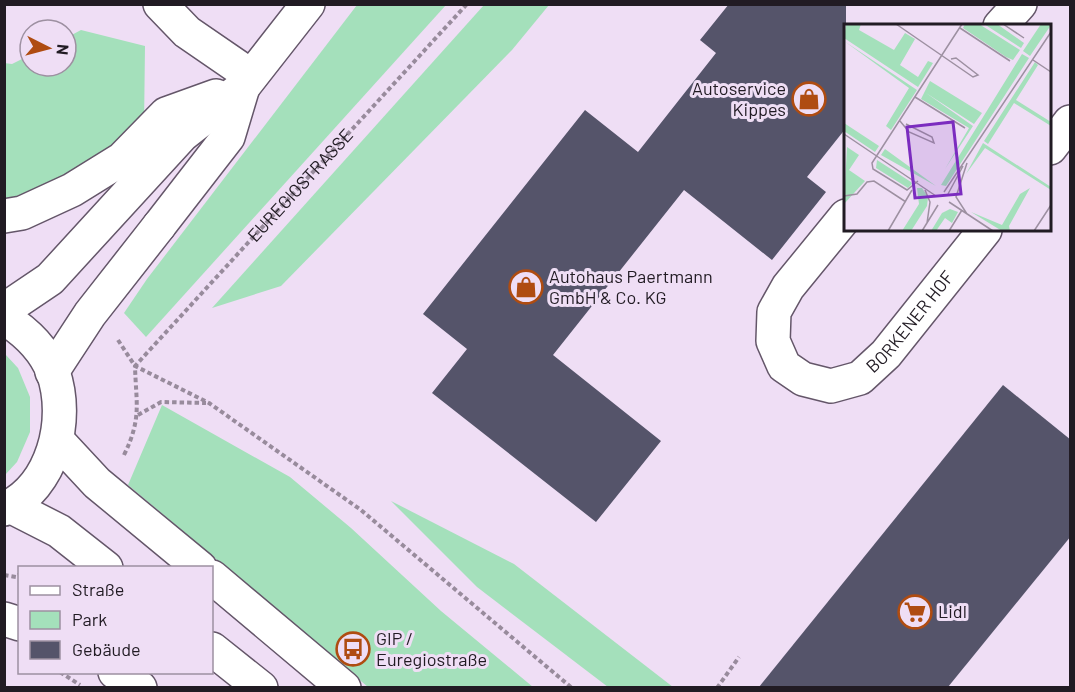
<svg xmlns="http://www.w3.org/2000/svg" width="1075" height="692" font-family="Barlow,sans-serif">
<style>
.green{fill:#a4e0bb}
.building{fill:#55546a}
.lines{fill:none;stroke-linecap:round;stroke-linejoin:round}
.minor-casing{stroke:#645669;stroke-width:36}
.major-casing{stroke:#645669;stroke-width:36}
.path{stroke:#988b9c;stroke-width:4;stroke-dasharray:4.5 3;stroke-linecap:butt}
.minor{stroke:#fff;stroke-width:33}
.major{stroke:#fff;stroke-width:33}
.labels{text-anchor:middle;stroke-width:6;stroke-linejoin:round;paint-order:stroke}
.poi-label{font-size:18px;fill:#211b23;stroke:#efdef5;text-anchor:start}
.street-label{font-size:18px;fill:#211b23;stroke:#efdef5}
.inset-road{fill:none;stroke:#9d90a1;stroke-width:1.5}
.view{fill:#7b2cbf;fill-opacity:0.15;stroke:#7b2cbf;stroke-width:3}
.inset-edge{fill:none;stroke:#211b23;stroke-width:3}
</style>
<rect width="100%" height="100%" fill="#efdef5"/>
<!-- green -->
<g class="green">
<polygon points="357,5 446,5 146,337 124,313 147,279"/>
<polygon points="484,5 549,5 512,50 281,286 212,308"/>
<polygon points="81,30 145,46 144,127 88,171 5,201 4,63 12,64 30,55 30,66 66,66 66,38"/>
<polygon points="5,354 18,368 30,397 30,432 17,462 5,475"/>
<polygon points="162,405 290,477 351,528 441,611 533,687 368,687 128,485"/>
<polygon points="391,501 514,564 673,687 608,687 477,587"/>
</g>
<!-- building -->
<g class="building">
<polygon points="729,4 846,4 846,128 807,177 826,192 772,260 684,190 553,355 661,441 596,522 432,393 467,349 423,314 585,110 638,152 716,53 700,40"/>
<polygon points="1003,385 1071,440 1071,536 948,687 759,687"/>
</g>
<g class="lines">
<defs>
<g id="minor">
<polyline points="160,4 187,32 251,76"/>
<polyline points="1000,26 1020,4"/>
<polyline points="1050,148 1070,122"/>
<path id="s2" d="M846,216l-58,71 -14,25 -1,29 11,25 19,13 28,7 29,-8 26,-24 99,-124"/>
<polyline points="159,226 228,137 243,87"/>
<polyline points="57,440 97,483 200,568"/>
<polyline points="10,506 59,531 106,568"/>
<polyline points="212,577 344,688"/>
<polyline points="4,619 20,624"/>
<polyline points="212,649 261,688"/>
<polyline points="115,672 140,688"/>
</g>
<g id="major">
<polyline points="4,216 22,213 72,190 122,159 166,114 216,96"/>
<polyline points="4,310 50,279 182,135 243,87 308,4"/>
<path d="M4,318c21,13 40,31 49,54 17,48 0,115 -49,137"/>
<polyline points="52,372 90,314 159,226"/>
</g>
</defs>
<!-- minor casing -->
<use href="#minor" class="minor-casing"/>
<!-- major casing -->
<use href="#major" class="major-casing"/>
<!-- path -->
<g class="path">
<polyline points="118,340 135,366 209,403 361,510 572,688"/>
<polyline points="138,415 161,402 206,403"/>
<path id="s1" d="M124,455c18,-37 12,-51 11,-89l332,-362"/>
<polyline points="4,575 16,577 20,574"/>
<polyline points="60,672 80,685"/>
<polyline points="717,688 739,657"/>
</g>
<!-- minor -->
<use href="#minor" class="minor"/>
<!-- major -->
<use href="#major" class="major"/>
</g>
<!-- icons -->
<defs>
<symbol id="shop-ring" viewBox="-11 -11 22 22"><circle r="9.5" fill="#efdef5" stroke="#af4c11" stroke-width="1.5"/><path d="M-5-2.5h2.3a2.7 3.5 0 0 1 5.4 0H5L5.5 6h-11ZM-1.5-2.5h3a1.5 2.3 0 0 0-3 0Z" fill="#af4c11"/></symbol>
<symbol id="supermarket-ring" viewBox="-11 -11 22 22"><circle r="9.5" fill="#efdef5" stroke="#af4c11" stroke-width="1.5"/><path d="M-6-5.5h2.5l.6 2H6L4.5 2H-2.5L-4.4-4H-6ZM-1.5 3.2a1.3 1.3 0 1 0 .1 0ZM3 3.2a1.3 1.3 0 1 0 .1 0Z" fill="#af4c11"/></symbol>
<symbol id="bus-ring" viewBox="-11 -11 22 22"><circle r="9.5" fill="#efdef5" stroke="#af4c11" stroke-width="1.5"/><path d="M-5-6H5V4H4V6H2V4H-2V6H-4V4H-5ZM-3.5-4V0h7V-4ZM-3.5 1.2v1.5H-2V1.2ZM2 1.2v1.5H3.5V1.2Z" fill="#af4c11"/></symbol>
</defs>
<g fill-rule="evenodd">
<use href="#shop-ring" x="790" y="80" width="38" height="38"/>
<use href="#shop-ring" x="507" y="268" width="38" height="38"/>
<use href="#supermarket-ring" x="896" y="593" width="38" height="38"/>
<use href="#bus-ring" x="334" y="630" width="38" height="38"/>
</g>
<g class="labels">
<!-- poi labels -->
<g class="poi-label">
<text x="786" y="95" text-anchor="end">Autoservice<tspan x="786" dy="21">Kippes</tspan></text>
<text x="549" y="283">Autohaus Paertmann<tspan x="549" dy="21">GmbH &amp; Co. KG</tspan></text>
<text x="938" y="618">Lidl</text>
<text x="376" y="645">GIP /<tspan x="376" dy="21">Euregiostraße</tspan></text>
</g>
<!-- street labels -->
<g class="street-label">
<text dy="6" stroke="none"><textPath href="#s1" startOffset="336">EUREGIOSTRASSE</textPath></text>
<text dy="6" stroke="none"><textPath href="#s2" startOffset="334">BORKENER HOF</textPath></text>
</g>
</g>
<!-- overview -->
<g transform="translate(844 24)">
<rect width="207" height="207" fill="#efdef5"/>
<path d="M2,0h15l-2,6 35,20 11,-17 10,6 -15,26 18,12 10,-16 5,2 -15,24 -74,-49zM121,0h14l41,26 -7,10 -7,-3 -43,-29zM140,0h13l27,19 -3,5zM197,0l10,1 -21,31 -7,-5zM0,17l73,49 -26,40 -5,-4 23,-38zM178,30l7,4 -83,128 -5,-1zM191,38l3,3 -22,35 35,22v4l-37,-23 -26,41 -4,-3zM86,57l52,32 -8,11 -48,-31 47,33 -28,43 24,-41 -48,-29zM0,99l35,23 -4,6 -31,-21zM139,119l68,44v3l-66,-42 -19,26zM3,123l12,8 -10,15 16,11 -21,23zM41,125l51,37 -55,-31zM33,136l34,22 1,2 -4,4 -32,-20zM73,164h5l6,9 -1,9 -16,25h-9l17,-27zM186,164l-21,38 1,5h-8l-31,-19 31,13 18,-31zM106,185l8,3 -6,11 -7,-5 -9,13h-5l11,-18z" fill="#a4e0bb"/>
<path class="inset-road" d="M52,0l77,53 5,-2 -22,-17 -5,1M159,0l21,14M116,4l50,33M189,36l18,12M71,73l50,31M56,97l9,11 25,11 -2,-6 -26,-13M0,110l92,62M123,139l-11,34 11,17M74,157l-11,9 -34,-21 -1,-6 90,-139M81,166l5,12 -3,21M100,168l107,-160M104,170l15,-28M0,172l13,-2 10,-12 7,-1 32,21M105,178l44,29M44,207l24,-41M78,207l16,-26M105,207l13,-21M190,207l17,-26"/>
<path class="view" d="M109,98l8,72 -46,4 -8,-71z"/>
<rect width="207" height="207" class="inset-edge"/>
</g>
<!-- border -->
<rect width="1075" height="692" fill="none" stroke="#211b23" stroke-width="12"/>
<!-- legend -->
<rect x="18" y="566" width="195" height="108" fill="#efdef5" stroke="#9d90a1" stroke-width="1.5"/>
<rect x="30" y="586" width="30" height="9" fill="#ffffff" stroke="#9d90a1" stroke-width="1.5"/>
<text x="72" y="596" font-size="18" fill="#211b23">Straße</text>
<rect x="30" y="611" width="30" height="18" fill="#a4e0bb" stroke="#9d90a1" stroke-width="1.5"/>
<text x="72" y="626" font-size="18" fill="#211b23">Park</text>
<rect x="30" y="641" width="30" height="18" fill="#55546a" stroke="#9d90a1" stroke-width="1.5"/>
<text x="72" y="656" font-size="18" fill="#211b23">Gebäude</text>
<!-- north arrow -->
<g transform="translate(48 48) rotate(96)"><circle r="28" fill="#efdef5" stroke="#9d90a1" stroke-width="1.5"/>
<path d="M0-4.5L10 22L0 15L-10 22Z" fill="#af4c11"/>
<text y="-9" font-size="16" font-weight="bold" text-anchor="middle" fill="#211b23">N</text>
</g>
</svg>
